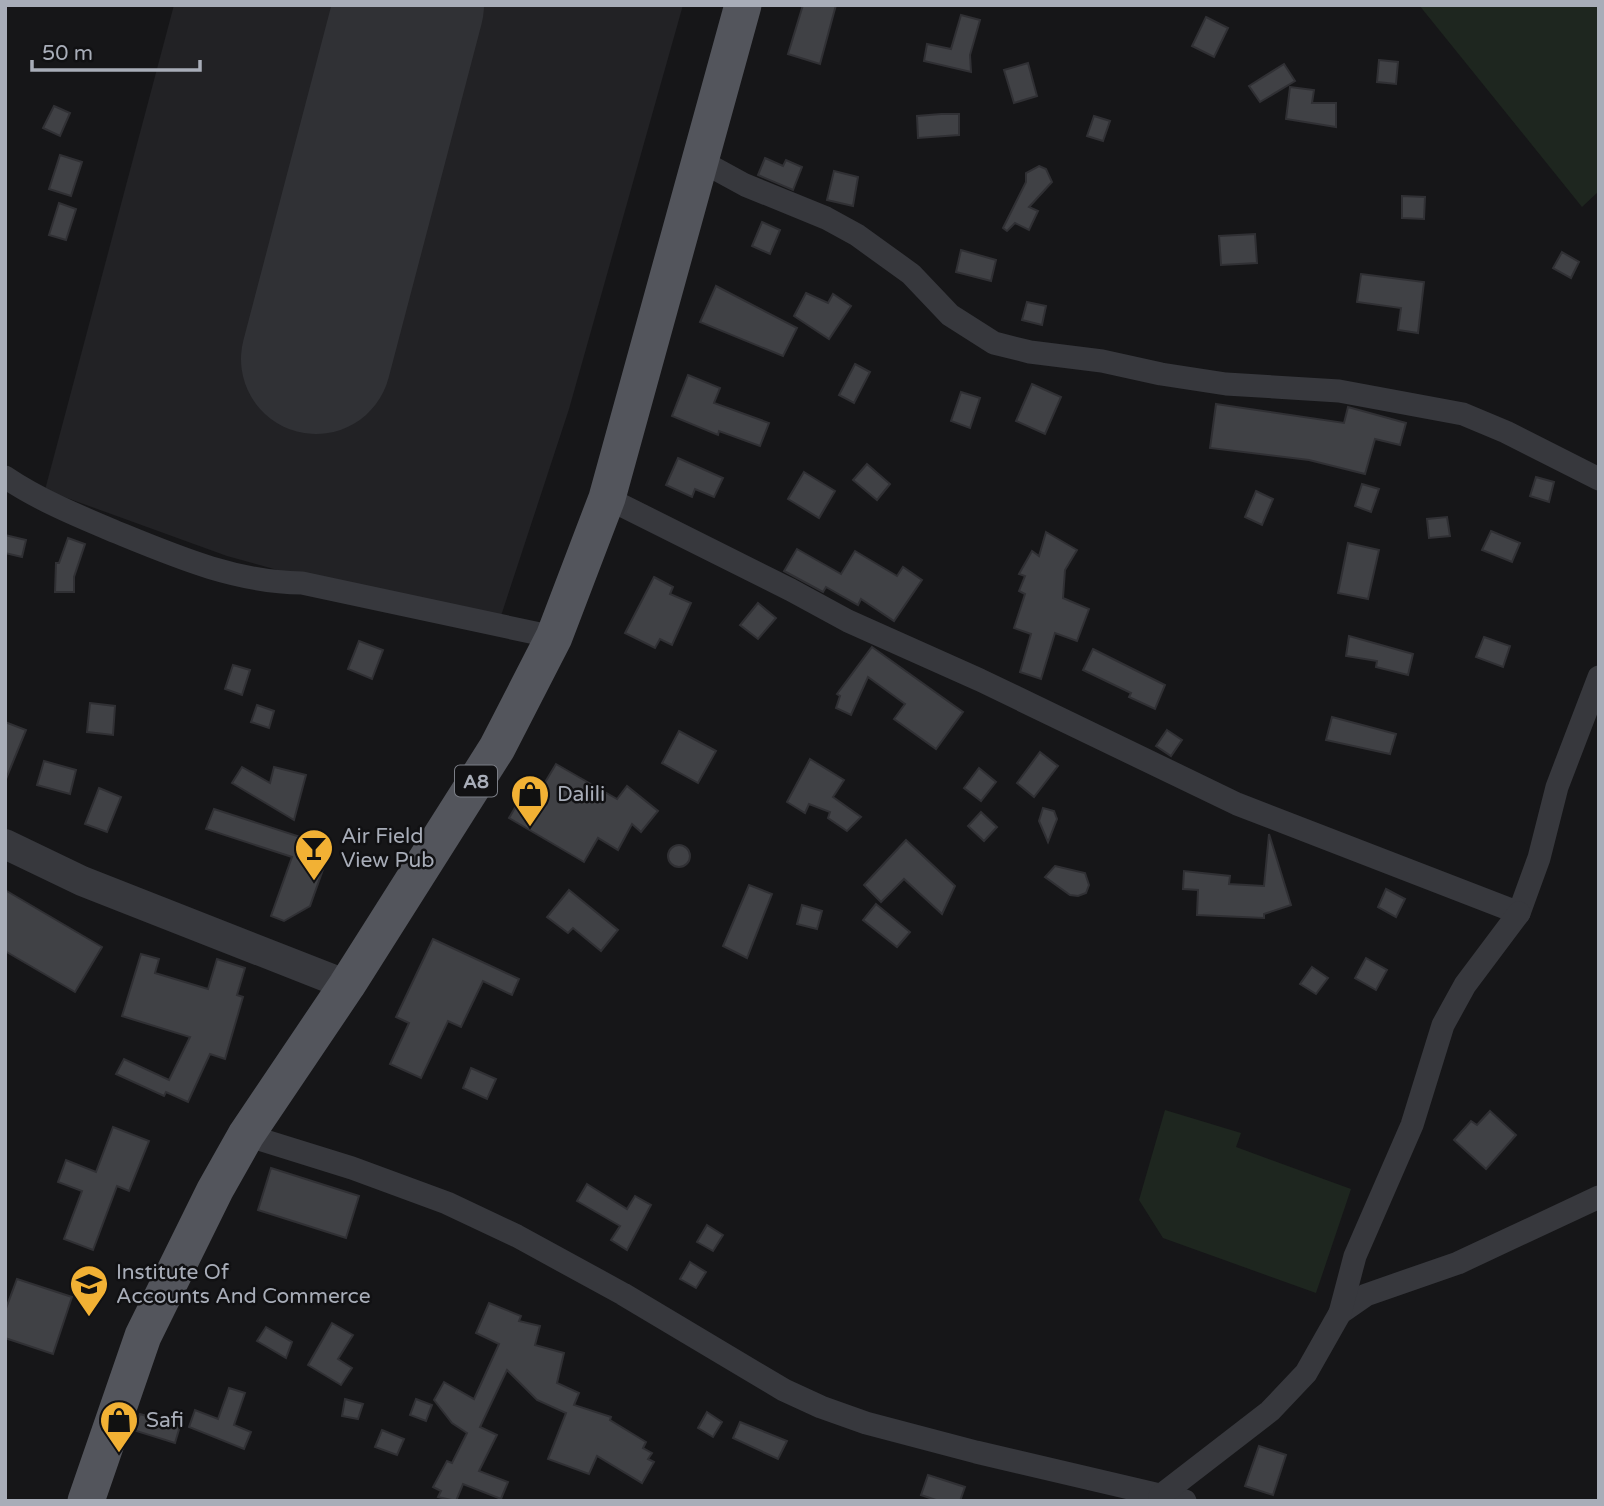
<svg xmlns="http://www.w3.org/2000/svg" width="1604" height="1506" font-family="'Varela Round',sans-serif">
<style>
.built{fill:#222225}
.green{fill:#1e261f}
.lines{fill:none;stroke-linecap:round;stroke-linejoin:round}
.runway{stroke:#303135;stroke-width:150}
.building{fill:#404145;stroke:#303034;stroke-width:2}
.minor{stroke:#37383d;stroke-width:23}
.tertiary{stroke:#37383d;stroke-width:30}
.primary{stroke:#53555c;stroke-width:37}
.labels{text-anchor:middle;stroke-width:5;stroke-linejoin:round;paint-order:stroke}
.shield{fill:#111113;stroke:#7b7e86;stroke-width:2}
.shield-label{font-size:19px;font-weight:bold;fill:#a8adb8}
.poi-label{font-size:21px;fill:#a8adb8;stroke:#111113;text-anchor:start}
</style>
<rect width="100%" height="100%" fill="#161618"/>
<!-- built -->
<polygon class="built" points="174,5 683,5 569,409 499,622 365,594 227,556 45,490"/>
<!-- green -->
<g class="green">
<polygon points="1419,5 1599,5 1599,191 1582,207"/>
<polygon points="1165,1110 1241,1133 1236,1147 1351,1189 1316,1293 1163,1238 1139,1200"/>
</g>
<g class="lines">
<!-- runway -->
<polyline class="runway" points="316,359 409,5"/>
</g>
<!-- building -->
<g class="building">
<polygon points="803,5 836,5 820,64 788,54"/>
<polygon points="961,15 980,20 970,55 971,72 924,61 927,44 951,49"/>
<polygon points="1206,17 1228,28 1214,57 1192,46"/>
<polygon points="1379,60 1398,62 1396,84 1377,82"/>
<polygon points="1028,63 1037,96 1014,103 1004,70"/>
<polygon points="1284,64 1295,81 1260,102 1249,86"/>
<polygon points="1290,87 1314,90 1312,103 1336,103 1336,127 1286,119"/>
<polygon points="54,106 70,113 60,136 43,128"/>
<polygon points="941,114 959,114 959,135 918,138 917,116"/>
<polygon points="1094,116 1110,121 1103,141 1087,136"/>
<polygon points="60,155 82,162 71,196 49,189"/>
<polygon points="765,158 783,166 786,160 802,167 793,190 758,175"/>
<polygon points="1039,166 1046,169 1052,182 1029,207 1038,211 1029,230 1015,223 1007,231 1003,228 1026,182 1026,173"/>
<polygon points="834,171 858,177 853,206 827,200"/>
<polygon points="1402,196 1425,197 1424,219 1402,218"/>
<polygon points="59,203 76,209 66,240 49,235"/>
<polygon points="762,222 780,230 770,254 752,246"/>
<polygon points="1255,234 1257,263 1221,265 1219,236"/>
<polygon points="961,250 996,260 991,281 956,272"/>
<polygon points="1562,252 1579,262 1571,278 1553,268"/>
<polygon points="1361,274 1424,282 1418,333 1398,330 1401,308 1357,302"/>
<polygon points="716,286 797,328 783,356 700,322"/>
<polygon points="806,293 828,303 833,294 851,306 829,339 794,316"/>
<polygon points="1027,302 1046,306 1042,325 1022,320"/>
<polygon points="855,364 870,372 854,403 839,395"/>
<polygon points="688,375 720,388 714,403 769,423 760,446 719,431 718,435 672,416"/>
<polygon points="1032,384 1061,397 1045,434 1016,421"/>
<polygon points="961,392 980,398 970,428 951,421"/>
<polygon points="1216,404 1344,423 1348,407 1406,423 1400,445 1375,439 1365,474 1309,460 1210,448"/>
<polygon points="678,458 723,478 714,497 695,489 692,497 666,485"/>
<polygon points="867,464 890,484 877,500 853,480"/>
<polygon points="804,472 835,491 819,518 788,499"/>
<polygon points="1536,477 1554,482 1549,502 1530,496"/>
<polygon points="1362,484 1379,489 1371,512 1355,506"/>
<polygon points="1256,491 1273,499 1262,525 1245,517"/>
<polygon points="1447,517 1450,536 1429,538 1427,519"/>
<polygon points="1491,531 1520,543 1512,562 1482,550"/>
<polygon points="1046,532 1077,550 1065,570 1063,598 1089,609 1077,641 1055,633 1041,679 1020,672 1031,634 1014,628 1025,594 1019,591 1025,576 1019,574 1032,551 1039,556"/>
<polygon points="5,535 26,540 22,557 5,553"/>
<polygon points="68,538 85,544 74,577 74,592 55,592 56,563 59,563"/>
<polygon points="1348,543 1379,550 1368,599 1338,593"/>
<polygon points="797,549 841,574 855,551 897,576 903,567 922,580 894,621 861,599 858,605 826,587 823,592 784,571"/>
<polygon points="654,577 673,587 670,594 691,603 672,645 660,639 655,648 625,633"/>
<polygon points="758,603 776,618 758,639 740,625"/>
<polygon points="1349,636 1413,654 1408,675 1376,667 1377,661 1346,656"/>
<polygon points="1484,637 1510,646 1503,667 1476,657"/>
<polygon points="359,641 383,650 372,679 348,669"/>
<polygon points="872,647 963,712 936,749 894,719 905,704 868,677 851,715 836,708 840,696 837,694"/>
<polygon points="1093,649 1165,685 1155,709 1129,697 1131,693 1083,670"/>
<polygon points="233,665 250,670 242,695 225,689"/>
<polygon points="90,703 115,706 113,735 87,732"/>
<polygon points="257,705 274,711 269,728 251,722"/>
<polygon points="1332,717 1396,734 1390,754 1326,740"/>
<polygon points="5,722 26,730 6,779 5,779"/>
<polygon points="1167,730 1182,740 1171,756 1156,746"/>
<polygon points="679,731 716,751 698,783 662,763"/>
<polygon points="1040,752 1058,766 1034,797 1017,783"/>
<polygon points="810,759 844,780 833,797 861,817 847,831 828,818 830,812 809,804 805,813 787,802"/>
<polygon points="44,761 76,770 70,794 37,785"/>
<polygon points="556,764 617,799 627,786 658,811 641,832 632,824 618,850 598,838 584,862 509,818 530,782 541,789"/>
<polygon points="242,767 270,783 274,767 306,775 294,820 232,783"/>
<polygon points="979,768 996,782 981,801 964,788"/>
<polygon points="99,788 121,797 107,832 85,824"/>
<polygon points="1043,808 1054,811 1057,819 1048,842 1039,821"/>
<polygon points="214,809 331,847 310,906 284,921 271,916 292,857 206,829"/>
<polygon points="981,812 997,827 984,841 968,826"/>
<polygon points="1269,834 1291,905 1264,914 1264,918 1197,915 1198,890 1183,889 1184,871 1230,876 1229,884 1264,886"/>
<polygon points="906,840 955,886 942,914 904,879 881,902 864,885"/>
<circle cx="679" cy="856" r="11"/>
<polygon points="1055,866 1085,873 1089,885 1086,893 1078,896 1070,895 1045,877"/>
<polygon points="749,885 772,894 747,958 723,946"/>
<polygon points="1386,889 1405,899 1396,917 1378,907"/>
<polygon points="5,890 102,947 75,992 5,951"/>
<polygon points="569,890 618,930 601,951 573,928 568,933 547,917"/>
<polygon points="876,904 910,932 897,947 863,920"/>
<polygon points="802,905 822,911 817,929 797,924"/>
<polygon points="433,939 519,979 512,995 483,981 461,1027 448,1021 421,1078 390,1064 409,1023 396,1017"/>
<polygon points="141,954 159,959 155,973 208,989 217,959 245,968 237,995 243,997 225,1059 210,1054 188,1102 166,1092 164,1096 116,1074 124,1059 169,1080 190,1037 122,1016"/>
<polygon points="1366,958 1387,970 1376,990 1355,978"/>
<polygon points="1312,967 1328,978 1316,994 1300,984"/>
<polygon points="471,1068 496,1079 487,1099 463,1088"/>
<polygon points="1490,1111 1516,1135 1486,1169 1454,1140 1471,1121 1477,1125"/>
<polygon points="113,1127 149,1141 129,1191 117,1186 93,1250 64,1239 82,1191 58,1182 66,1160 96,1172"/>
<polygon points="271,1168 359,1196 346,1238 258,1210"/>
<polygon points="587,1184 627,1209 635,1196 651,1205 627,1250 611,1240 620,1226 577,1201"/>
<polygon points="707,1225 723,1235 713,1251 697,1242"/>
<polygon points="690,1262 706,1272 696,1288 680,1279"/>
<polygon points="17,1279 72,1297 53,1354 5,1338 5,1311"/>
<polygon points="489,1303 521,1316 519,1321 540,1326 535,1345 564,1353 557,1383 579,1393 574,1405 611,1417 610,1420 646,1442 643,1448 652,1453 648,1459 654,1462 642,1483 597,1456 589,1474 548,1459 566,1413 537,1400 507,1370 480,1427 497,1435 479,1471 508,1482 501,1499 463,1484 456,1501 438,1497 441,1491 433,1487 447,1461 452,1463 467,1433 452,1423 434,1400 444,1382 474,1399 499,1344 476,1333"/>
<polygon points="332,1323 353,1335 338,1359 352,1368 341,1385 308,1365"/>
<polygon points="266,1327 292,1342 286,1358 257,1341"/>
<polygon points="229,1388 245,1393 234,1425 251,1432 244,1449 189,1427 195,1410 218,1419"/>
<polygon points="345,1399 363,1404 358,1419 342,1416"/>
<polygon points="416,1399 432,1405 426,1421 410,1415"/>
<polygon points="707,1412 722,1422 713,1437 698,1428"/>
<polygon points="140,1414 180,1426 175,1443 133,1430"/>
<polygon points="740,1422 787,1441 778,1459 733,1438"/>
<polygon points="382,1430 404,1439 397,1455 375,1447"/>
<polygon points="1259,1446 1286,1455 1273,1495 1245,1486"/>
<polygon points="928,1475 965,1487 960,1501 939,1501 921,1495"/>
</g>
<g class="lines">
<!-- minor -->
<g class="minor">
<polyline points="701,161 745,185 826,218 857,235 911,274 950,315 994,343 1030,352 1102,361 1161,374 1226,384 1339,391 1463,414 1506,432 1599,479"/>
<path d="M5,477c34,23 73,39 111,55 61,25 119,50 186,51l252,54"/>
<polyline points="607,498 791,590 848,621 980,680 1237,804 1519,913 1539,858 1557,787 1599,677"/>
<polyline points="246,1135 352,1168 447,1203 517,1236 623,1294 784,1390 821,1407 866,1423 976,1452 1185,1501"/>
<polyline points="1340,1313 1366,1295 1458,1263 1599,1197"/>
<polyline points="1160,1496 1270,1411 1306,1373 1340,1313 1355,1256 1412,1125 1443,1025 1465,985 1519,913"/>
</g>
<!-- tertiary -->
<polyline class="tertiary" points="5,844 82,881 347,985"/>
<!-- primary -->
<polyline class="primary" points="86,1501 143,1336 215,1190 246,1135 347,985 497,748 554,637 607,498 743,5"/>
</g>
<!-- icons -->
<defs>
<symbol id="shop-pin" viewBox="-11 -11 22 30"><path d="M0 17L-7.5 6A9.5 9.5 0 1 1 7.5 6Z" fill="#f2b134" stroke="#111113"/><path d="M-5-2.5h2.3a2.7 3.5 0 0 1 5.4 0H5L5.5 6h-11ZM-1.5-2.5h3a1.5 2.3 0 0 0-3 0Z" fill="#111"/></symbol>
<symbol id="bar-pin" viewBox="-11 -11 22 30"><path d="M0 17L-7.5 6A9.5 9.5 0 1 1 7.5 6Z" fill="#f2b134" stroke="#111113"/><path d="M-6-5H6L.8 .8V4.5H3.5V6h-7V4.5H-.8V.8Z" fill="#111"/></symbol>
<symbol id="school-pin" viewBox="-11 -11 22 30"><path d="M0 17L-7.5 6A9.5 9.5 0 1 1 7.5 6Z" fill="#f2b134" stroke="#111113"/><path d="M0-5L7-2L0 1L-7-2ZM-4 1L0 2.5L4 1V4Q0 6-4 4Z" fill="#111"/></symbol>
</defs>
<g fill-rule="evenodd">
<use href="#shop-pin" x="508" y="772" width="44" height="60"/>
<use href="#bar-pin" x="292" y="826" width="44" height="60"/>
<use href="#school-pin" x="67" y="1262" width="44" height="60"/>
<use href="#shop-pin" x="97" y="1398" width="44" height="60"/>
</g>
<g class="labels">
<!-- shield labels -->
<rect class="shield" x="455" y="765.5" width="42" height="31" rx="5"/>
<g class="shield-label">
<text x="476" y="788">A8</text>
</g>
<!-- poi labels -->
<g class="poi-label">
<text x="557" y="801">Dalili</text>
<text x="341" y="843">Air Field<tspan x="341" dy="24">View Pub</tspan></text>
<text x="116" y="1279">Institute Of<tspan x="116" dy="24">Accounts And Commerce</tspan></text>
<text x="146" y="1427">Safi</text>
</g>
</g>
<!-- border -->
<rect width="1604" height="1506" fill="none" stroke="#a8adb8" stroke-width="14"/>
<!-- scale -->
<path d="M32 60v10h168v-10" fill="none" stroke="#a8adb8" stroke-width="3.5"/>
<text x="42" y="60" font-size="21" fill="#a8adb8" stroke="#111113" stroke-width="5" paint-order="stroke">50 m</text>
</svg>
